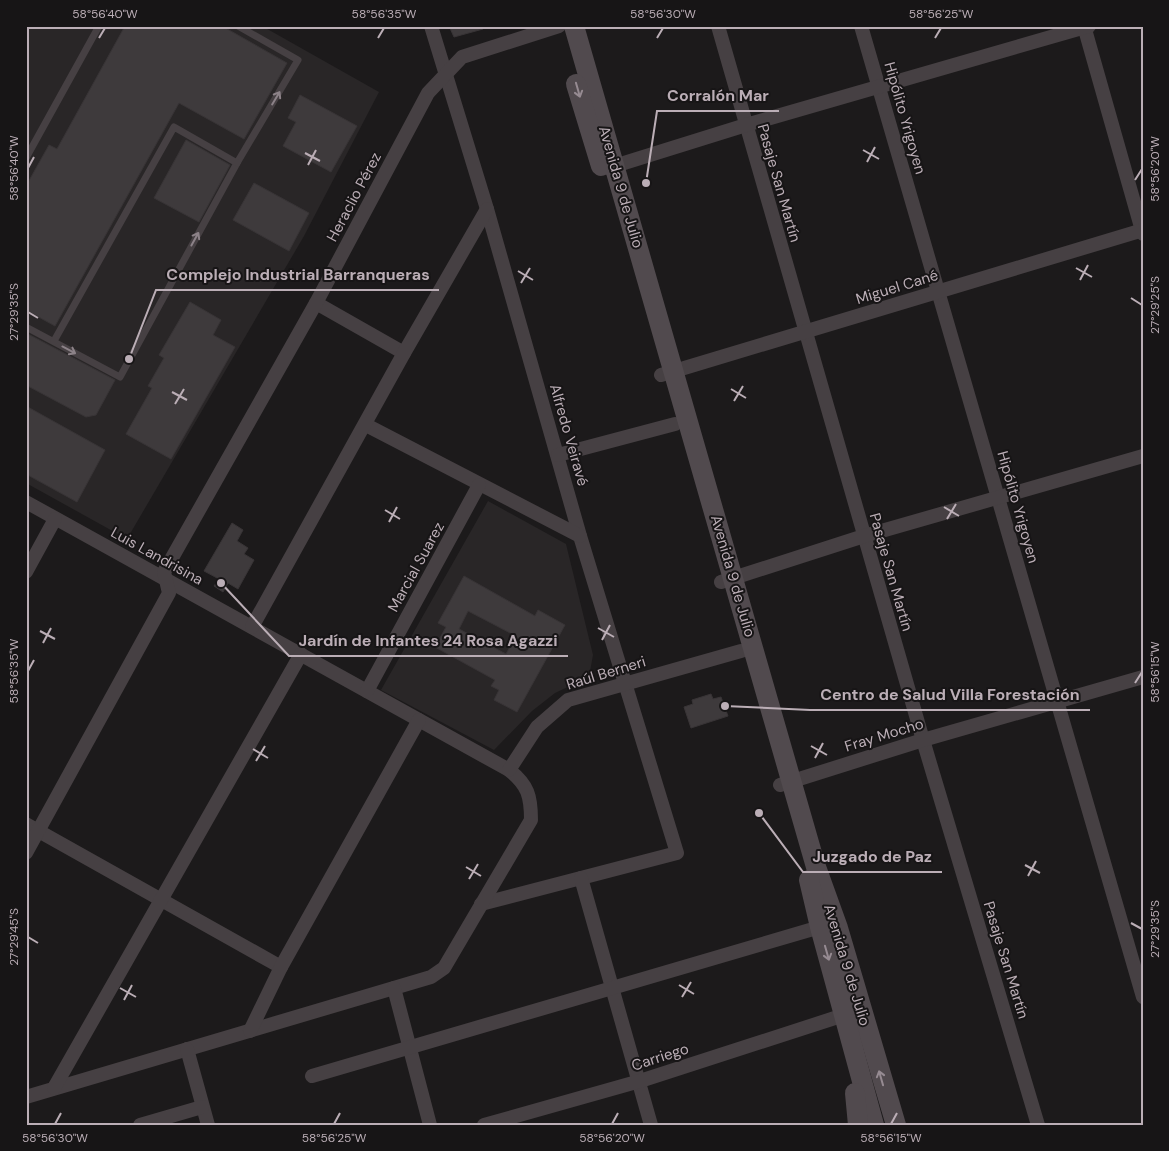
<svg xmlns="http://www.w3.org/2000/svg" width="1169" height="1151" font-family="'DM Sans',sans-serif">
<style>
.built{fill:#292627}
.building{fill:#3e3a3c;stroke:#383436;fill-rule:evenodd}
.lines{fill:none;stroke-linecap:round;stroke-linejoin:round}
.lane{stroke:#464043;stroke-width:7}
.street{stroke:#464043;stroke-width:14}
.secondary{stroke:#514a4e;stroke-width:20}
.oneway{stroke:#968b92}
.oneway2{stroke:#8c8288}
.ticks{fill:none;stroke:#bbaeb6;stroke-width:2}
.labels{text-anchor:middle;stroke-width:4;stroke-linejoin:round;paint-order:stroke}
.street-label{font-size:15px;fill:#bbaeb6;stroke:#171516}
.leader{fill:none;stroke:#bbaeb6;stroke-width:2}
.callout-dot{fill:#bbaeb6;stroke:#171516;stroke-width:2}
.callout-label{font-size:16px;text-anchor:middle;font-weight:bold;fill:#bbaeb6;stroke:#171516;stroke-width:4;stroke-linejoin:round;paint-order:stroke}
.neatline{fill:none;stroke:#bbaeb6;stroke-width:2}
.ticks-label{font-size:12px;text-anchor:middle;fill:#bbaeb6}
</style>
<rect width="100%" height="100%" fill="#1c1a1b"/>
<!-- built -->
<g class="built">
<polygon points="26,26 262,26 379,92 304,236 127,539 26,483"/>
<polygon points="488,501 566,544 593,655 589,677 555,693 532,711 494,750 381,690"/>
</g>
<!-- building -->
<g class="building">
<polygon points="125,26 222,26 287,63 244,139 179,103 55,326 26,310 26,186 49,145 57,149"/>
<polygon points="449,26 482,26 483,29 454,37"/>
<polygon points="300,95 357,126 331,172 283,146 296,122 288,118"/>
<polygon points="186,140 230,165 199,222 154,198"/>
<polygon points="254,183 309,213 289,251 233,220"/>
<polygon points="190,302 221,320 213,335 235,347 171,459 126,434 152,388 148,386 164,358 159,355"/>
<polygon points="26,333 115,380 96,415 86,417 26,385"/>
<polygon points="26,406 105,450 77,502 26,474"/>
<polygon points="232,523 243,530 237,541 248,548 244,554 254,560 238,589 228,583 223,592 214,586 219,579 204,571"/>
<path d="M464,576l71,40 3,-6 27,15 -48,87 -23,-12 5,-10 -8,-4 4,-6 -60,-33 11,-20 -8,-4zM468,611l48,25 -10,18 -47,-25z"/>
<polygon points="711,694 713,699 721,697 728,716 691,728 684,707 693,704 692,700"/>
</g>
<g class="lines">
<!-- lane -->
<g class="lane">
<polyline points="26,158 99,26"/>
<polyline points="26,327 120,377 237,163 298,60 238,26"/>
<polyline points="54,341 174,127 237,163"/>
</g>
<!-- street -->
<g class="street">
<polyline points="431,26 487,209 580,536 677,853 481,904"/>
<polyline points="718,26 923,740 1038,1125"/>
<polyline points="861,26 1143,997"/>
<polyline points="1084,26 1143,234"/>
<polyline points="608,168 746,125 1089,26"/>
<polyline points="316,303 404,353"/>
<polyline points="661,375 1143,230"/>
<polyline points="366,425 580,536"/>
<polyline points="558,455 675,424"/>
<path d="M26,502l483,268c19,15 22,26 22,50l-87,148 -13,9 -405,120"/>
<polyline points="26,572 55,519"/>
<polyline points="721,582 864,536 1143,456"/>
<polyline points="252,627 404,353 487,209"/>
<polyline points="367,691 479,485"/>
<polyline points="509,770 537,727 568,700 741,651"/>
<polyline points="780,785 923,740 1143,677"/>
<polyline points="26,824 281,967"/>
<polyline points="26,853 169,593 164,572 316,303 428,93 462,57 559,26"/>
<polyline points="581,878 651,1125"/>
<polyline points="394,988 430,1125"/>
<polyline points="250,1031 281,967 419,720"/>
<polyline points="187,1049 208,1125"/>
<polyline points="312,1076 820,927"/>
<polyline points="54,1088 301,654"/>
<polyline points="140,1125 202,1107"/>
<polyline points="484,1125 640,1081 844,1015"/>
</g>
<!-- secondary -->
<g class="secondary">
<polyline points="574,26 816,867 838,928 896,1125"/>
<polyline points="576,84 601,166"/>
<polyline points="809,880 820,927 874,1125"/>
<polyline points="855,1093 858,1125"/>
</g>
</g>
<!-- one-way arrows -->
<defs><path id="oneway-shaft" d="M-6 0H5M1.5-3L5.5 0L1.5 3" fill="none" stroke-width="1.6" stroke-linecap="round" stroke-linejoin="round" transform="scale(1.25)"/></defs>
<g class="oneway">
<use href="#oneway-shaft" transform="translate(578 90) rotate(74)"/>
<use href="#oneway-shaft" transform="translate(827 953) rotate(74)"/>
<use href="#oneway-shaft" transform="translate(881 1078) rotate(-106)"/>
</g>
<g class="oneway2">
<use href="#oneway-shaft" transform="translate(276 98) rotate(-59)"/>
<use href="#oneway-shaft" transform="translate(195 239) rotate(-61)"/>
<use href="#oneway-shaft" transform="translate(69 350) rotate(28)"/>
</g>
<!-- ticks -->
<path class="ticks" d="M99,38l6,-10M378,38l6,-10M657,38l6,-10M935,38l6,-10M863,150l16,9M305,153l15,8M867,162l8,-15M308,165l8,-15M28,168l6,-11M1135,180l7,-11M1076,268l16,9M518,271l15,9M1080,280l8,-15M521,283l9,-15M1131,298l11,7M28,312l10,6M731,389l15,9M172,392l15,8M734,401l9,-15M175,404l9,-15M944,507l15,9M385,510l15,9M947,519l9,-15M389,522l8,-15M598,628l16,9M40,631l15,8M602,640l8,-15M43,643l8,-15M28,671l6,-11M1135,683l7,-11M811,746l16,9M253,749l15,9M815,758l8,-15M256,761l9,-15M1025,865l15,8M466,867l15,9M1028,876l8,-15M469,879l9,-15M1131,923l11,6M28,937l10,6M679,985l15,9M120,988l16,9M682,997l9,-15M124,1000l8,-15M55,1124l6,-11M334,1124l6,-11M612,1124l6,-11M891,1124l6,-11"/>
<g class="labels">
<!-- street labels -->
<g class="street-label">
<text transform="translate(905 118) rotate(74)" y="5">Hipólito Yrigoyen</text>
<text transform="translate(779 183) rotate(74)" y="5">Pasaje San Martín</text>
<text transform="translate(621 187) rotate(74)" y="5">Avenida 9 de Julio</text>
<text transform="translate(354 197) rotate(-62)" y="5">Heraclio Pérez</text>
<text transform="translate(897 287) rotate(-17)" y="5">Miguel Cané</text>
<text transform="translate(569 435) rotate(74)" y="5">Alfredo Veiravé</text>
<text transform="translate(1018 507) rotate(74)" y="5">Hipólito Yrigoyen</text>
<text transform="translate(157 556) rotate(29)" y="5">Luis Landrisina</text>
<text transform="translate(416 567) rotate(-61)" y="5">Marcial Suarez</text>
<text transform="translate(891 572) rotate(74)" y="5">Pasaje San Martín</text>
<text transform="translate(733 576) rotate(74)" y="5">Avenida 9 de Julio</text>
<text transform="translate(606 673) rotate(-17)" y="5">Raúl Berneri</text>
<text transform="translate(884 735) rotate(-17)" y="5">Fray Mocho</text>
<text transform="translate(1006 960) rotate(73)" y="5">Pasaje San Martín</text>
<text transform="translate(847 965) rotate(73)" y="5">Avenida 9 de Julio</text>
<text transform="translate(660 1057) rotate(-18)" y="5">Carriego</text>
</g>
</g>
<!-- callouts -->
<path class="leader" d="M646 183L657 111H779M129 359L156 290H439M221 583L289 656H568M725 706L810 710H1090M759 813L803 872H942"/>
<g class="callout-dot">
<circle cx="646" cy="183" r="5"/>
<circle cx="129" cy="359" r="5"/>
<circle cx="221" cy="583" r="5"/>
<circle cx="725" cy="706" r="5"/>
<circle cx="759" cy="813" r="5"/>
</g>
<g class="callout-label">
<text x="718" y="101">Corralón Mar</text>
<text x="298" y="280">Complejo Industrial Barranqueras</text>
<text x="428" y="646">Jardín de Infantes 24 Rosa Agazzi</text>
<text x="950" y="700">Centro de Salud Villa Forestación</text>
<text x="872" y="862">Juzgado de Paz</text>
</g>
<!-- border -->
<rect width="1169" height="1151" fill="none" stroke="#171516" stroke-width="55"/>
<rect x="28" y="28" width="1114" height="1096" class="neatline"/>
<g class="ticks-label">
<text x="105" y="18">58°56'40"W</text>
<text x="384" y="18">58°56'35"W</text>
<text x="663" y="18">58°56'30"W</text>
<text x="941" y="18">58°56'25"W</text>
<text transform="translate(14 168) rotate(-90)" y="4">58°56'40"W</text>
<text transform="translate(1155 169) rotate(-90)" y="4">58°56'20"W</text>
<text transform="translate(1155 305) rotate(-90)" y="4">27°29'25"S</text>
<text transform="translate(14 312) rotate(-90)" y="4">27°29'35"S</text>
<text transform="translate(14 671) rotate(-90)" y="4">58°56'35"W</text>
<text transform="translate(1155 672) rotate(-90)" y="4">58°56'15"W</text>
<text transform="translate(1155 929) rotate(-90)" y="4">27°29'35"S</text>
<text transform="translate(14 937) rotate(-90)" y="4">27°29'45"S</text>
<text x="55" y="1142">58°56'30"W</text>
<text x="334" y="1142">58°56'25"W</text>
<text x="612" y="1142">58°56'20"W</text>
<text x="891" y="1142">58°56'15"W</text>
</g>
</svg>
